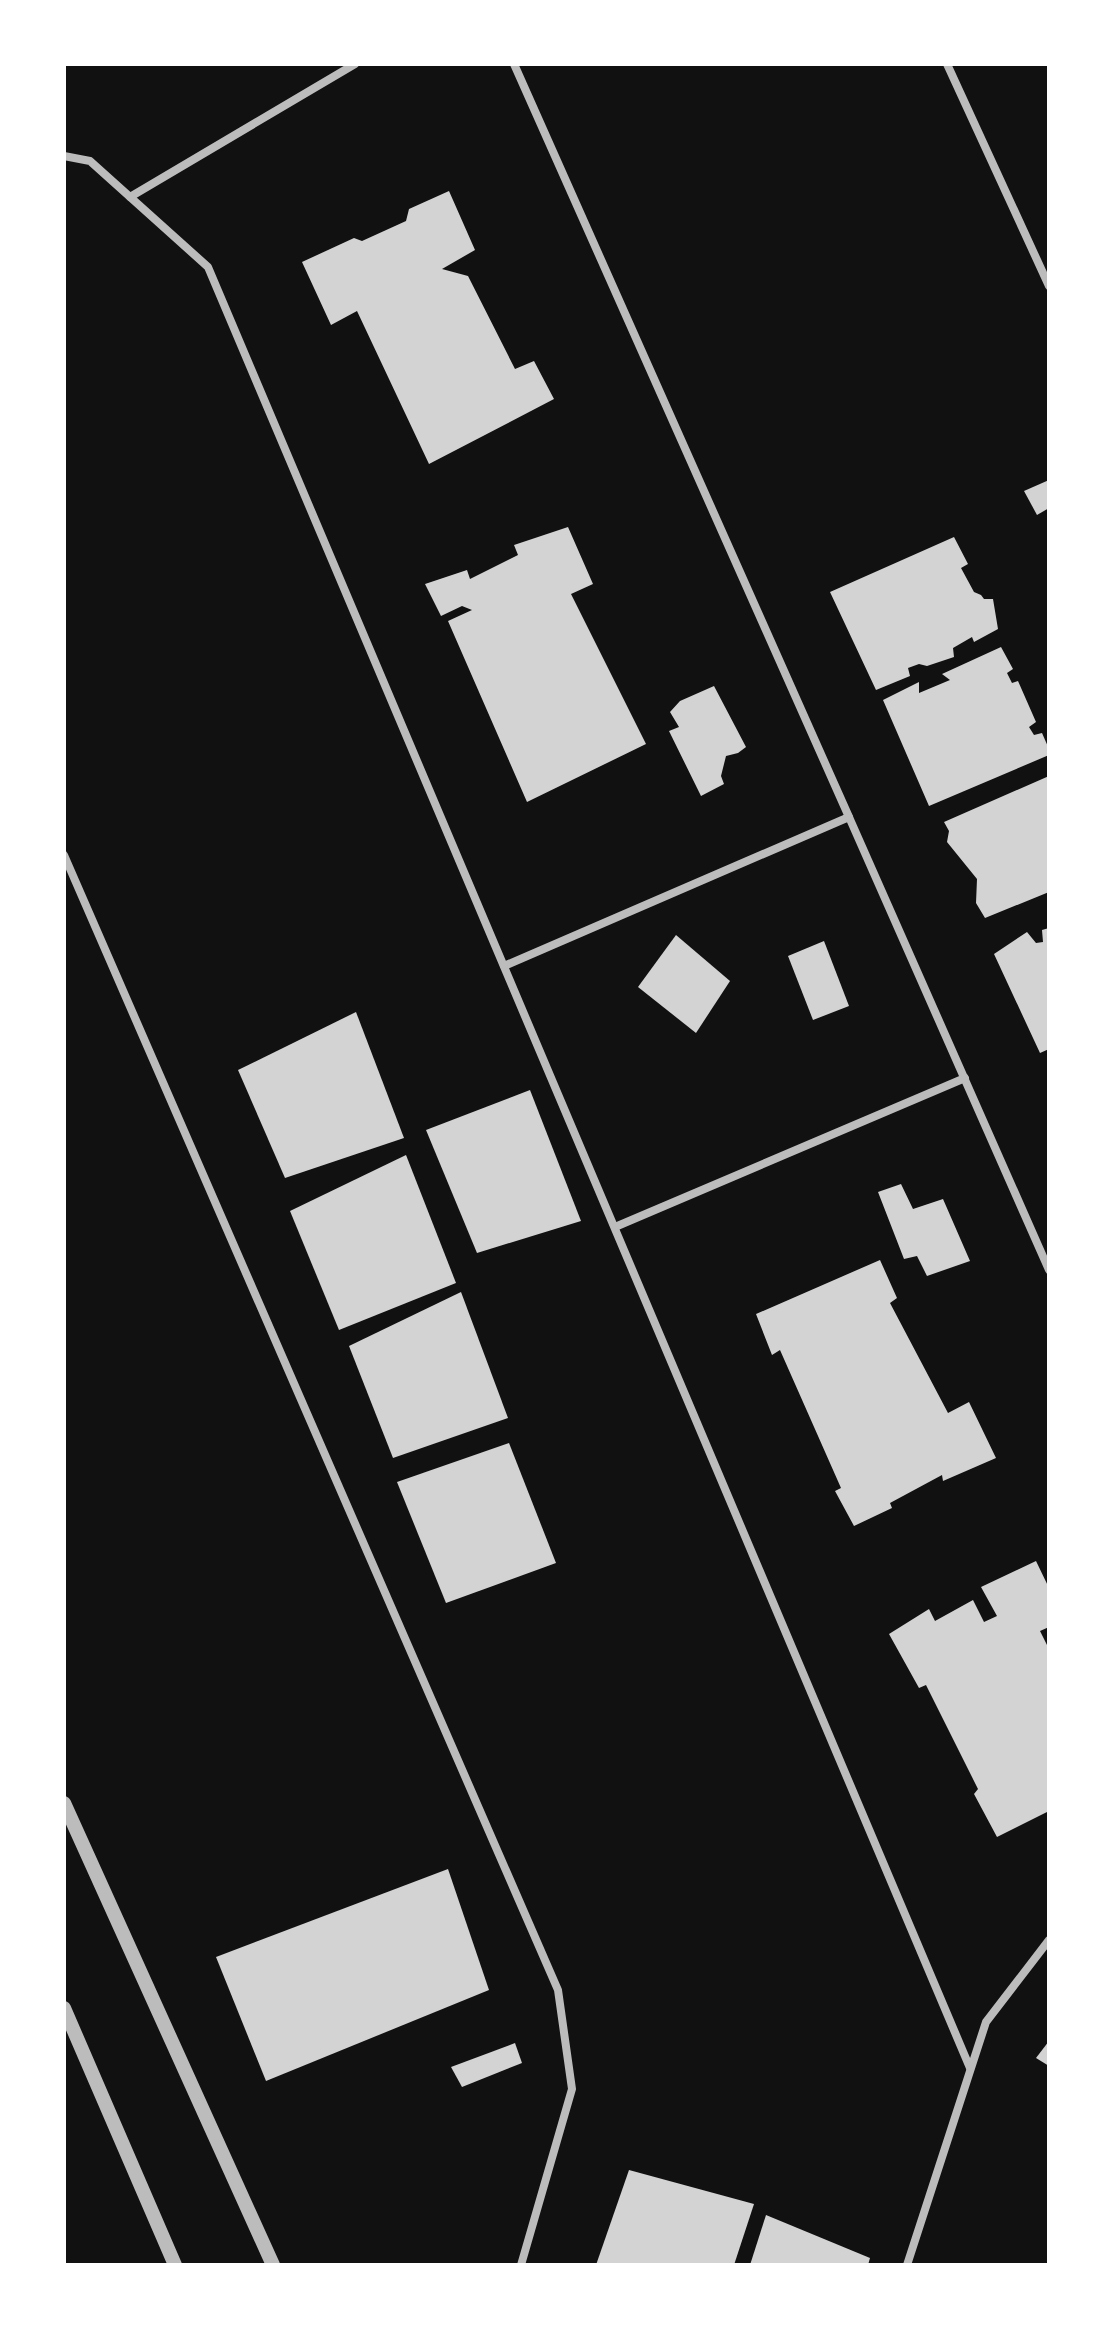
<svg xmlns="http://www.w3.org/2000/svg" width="1113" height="2329" font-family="Spectral,serif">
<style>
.building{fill:#d3d3d3}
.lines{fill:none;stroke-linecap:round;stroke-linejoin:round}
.minor{stroke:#bcbcbc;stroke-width:8}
.tertiary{stroke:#bcbcbc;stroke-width:14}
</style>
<rect width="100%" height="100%" fill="#111"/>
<!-- building -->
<g class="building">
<polygon points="449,191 475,250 442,269 468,276 515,369 534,361 554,399 429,464 357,311 331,325 302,262 354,238 362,241 406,221 409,209"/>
<polygon points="1049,480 1049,508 1037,515 1024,491"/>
<polygon points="568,527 593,584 571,594 646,744 527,802 448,621 472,610 462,606 441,616 425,584 467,570 470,579 518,555 514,545"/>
<polygon points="954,537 968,564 961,568 974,592 981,595 984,599 993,599 998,629 974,642 972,637 953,648 954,657 927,666 919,664 908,668 910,676 876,690 830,592"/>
<polygon points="1001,647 1013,669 1007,673 1012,683 1018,681 1036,722 1029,727 1034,735 1042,733 1049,749 1049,755 929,806 883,700 919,682 919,693 950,680 942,674"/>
<polygon points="714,686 746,747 738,753 726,756 721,776 724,784 701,796 669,731 679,727 670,712 680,701"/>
<polygon points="1049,776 1049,892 985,918 976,903 977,879 947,842 949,831 944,822"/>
<polygon points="1049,928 1049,1049 1040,1053 994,954 1027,932 1036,943 1043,942 1042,930"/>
<polygon points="676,935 730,981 696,1033 638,987"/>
<polygon points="824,941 849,1006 813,1020 788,956"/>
<polygon points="356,1012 404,1138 285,1178 238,1070"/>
<polygon points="530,1090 581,1221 477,1253 426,1130"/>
<polygon points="406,1155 456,1283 339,1330 290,1211"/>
<polygon points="901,1184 913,1209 943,1199 970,1261 927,1276 917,1256 904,1259 878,1192"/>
<polygon points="880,1260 897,1298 890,1303 948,1413 969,1402 996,1458 943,1481 942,1475 890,1503 892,1508 854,1526 835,1491 841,1488 780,1350 772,1355 756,1314"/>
<polygon points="461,1292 508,1418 393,1458 349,1346"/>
<polygon points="509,1443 556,1563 446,1603 397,1482"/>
<polygon points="1036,1561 1049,1588 1049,1627 1040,1631 1049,1649 1049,1811 997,1837 974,1794 978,1789 926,1685 919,1688 889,1634 929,1609 935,1621 973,1600 984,1622 997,1616 981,1587"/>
<polygon points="448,1869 489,1990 266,2081 216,1957"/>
<polygon points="1049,2041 1049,2066 1036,2058"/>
<polygon points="515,2043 522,2063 462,2087 451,2067"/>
<polygon points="629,2170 754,2204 734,2265 596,2265"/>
<polygon points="766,2215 870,2258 868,2265 750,2265"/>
</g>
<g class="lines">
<!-- minor -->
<g class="minor">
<polyline points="514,64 849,817"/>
<polyline points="947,64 1049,286"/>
<polyline points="64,156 90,161 208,267 970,2068"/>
<polyline points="130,197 355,64"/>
<polyline points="64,855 558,1990 572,2089 521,2265"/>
<polyline points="504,966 849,817 1049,1270"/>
<polyline points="615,1227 965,1078"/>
<polyline points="907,2265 986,2022 1049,1940"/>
</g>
<!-- tertiary -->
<g class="tertiary">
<polyline points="64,1803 273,2265"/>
<polyline points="64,2008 175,2265"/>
</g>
</g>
<!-- border -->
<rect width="1113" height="2329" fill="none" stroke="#ffffff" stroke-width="132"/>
</svg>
